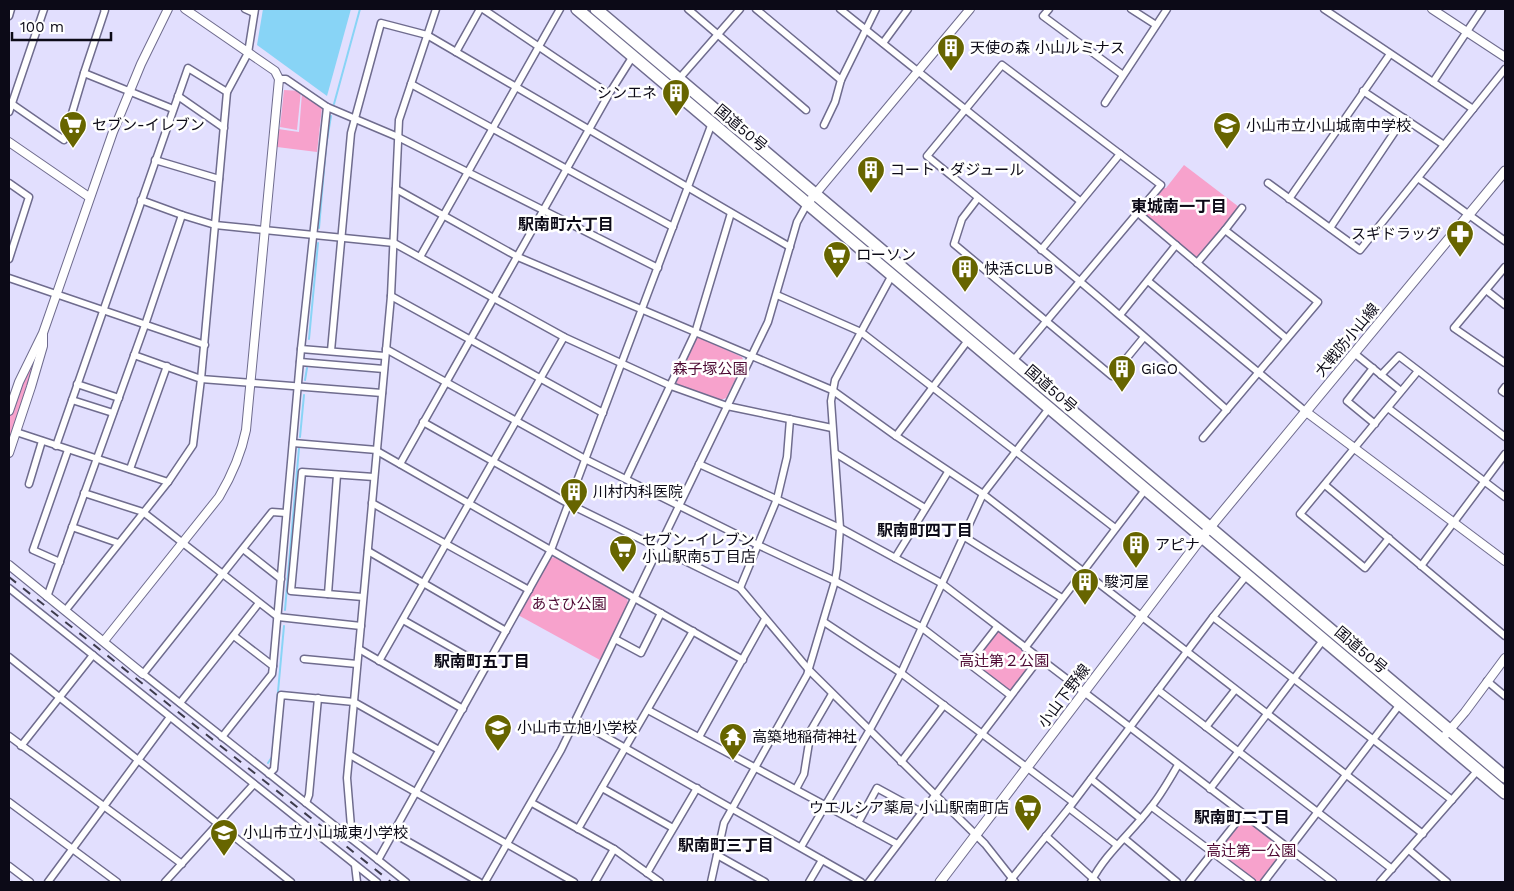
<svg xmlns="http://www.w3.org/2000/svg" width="1514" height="891" font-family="'Work Sans','Noto Sans JP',sans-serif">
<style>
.green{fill:#f7a2cc}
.water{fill:#88d4f6}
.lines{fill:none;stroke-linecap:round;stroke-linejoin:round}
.stream{stroke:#88d4f6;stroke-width:2}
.minor-casing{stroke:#6f6c8e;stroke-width:9}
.tertiary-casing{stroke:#6f6c8e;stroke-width:10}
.secondary-casing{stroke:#6f6c8e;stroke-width:11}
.trunk-casing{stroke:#6f6c8e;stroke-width:14}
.minor{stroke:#fff;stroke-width:6}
.tertiary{stroke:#fff;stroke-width:8}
.secondary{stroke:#fff;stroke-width:9}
.trunk{stroke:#fff;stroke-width:11}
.rail{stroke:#3d3b4c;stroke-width:2;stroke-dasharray:9 9;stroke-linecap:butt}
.labels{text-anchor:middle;stroke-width:5;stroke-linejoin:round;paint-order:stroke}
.poi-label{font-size:15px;fill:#0c0a17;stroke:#fff;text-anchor:start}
.street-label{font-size:15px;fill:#0c0a17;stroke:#fff}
.park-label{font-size:15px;fill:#4d0832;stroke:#fff}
.neighbourhood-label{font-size:16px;font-weight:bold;fill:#0c0a17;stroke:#fff}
</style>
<rect width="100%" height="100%" fill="#e2dffe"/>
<!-- green -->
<g class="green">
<polygon points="284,90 301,91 297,130 280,127"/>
<polygon points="302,93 322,107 317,152 277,147 278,129 299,132"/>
<polygon points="1184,165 1239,207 1198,259 1142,212 1162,188 1166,188"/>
<polygon points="698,337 742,357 744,362 726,398 721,400 677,384 676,382 696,339"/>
<polygon points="31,359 36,361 9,449 9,417"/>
<polygon points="555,557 627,598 628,603 600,660 518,615 550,558"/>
<polygon points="998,628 1037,659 1010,693 970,663"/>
<polygon points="1243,816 1288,850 1263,882 1254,882 1215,852"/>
</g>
<!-- water -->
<polygon class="water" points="263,9 351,9 327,96 257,45"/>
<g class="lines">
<!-- stream -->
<g class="stream">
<polyline points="334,104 360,9"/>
<polyline points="319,228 326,146 331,116"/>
<polyline points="309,339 318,243"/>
<polyline points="305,380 307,368"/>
<polyline points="300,437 304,395"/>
<polyline points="285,610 299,448"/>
<polyline points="268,763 272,757 284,626"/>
</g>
<defs>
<g id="minor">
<polyline points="245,9 254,13"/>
<polyline points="255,9 248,53 227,92 201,379 382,393"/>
<polyline points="483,9 609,94"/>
<polyline points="688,9 806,110"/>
<polyline points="756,9 841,80"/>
<polyline points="840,9 1080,201"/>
<polyline points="1049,9 1043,16 1123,75"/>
<polyline points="1131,9 1156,25"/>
<polyline points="1324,9 1473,109"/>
<polyline points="9,16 11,9"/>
<polyline points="883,43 908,9"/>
<polyline points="456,52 480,9"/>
<polyline points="84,73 105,10 104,9"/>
<polyline points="279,79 286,79 327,107 398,137 658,268"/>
<polyline points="678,80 740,9"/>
<polyline points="1433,82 1482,9"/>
<polyline points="411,84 673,227"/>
<polyline points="1363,91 1444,145"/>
<polyline points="178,96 224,128"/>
<polyline points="9,102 64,140 84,73 173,109"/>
<polyline points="1105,103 1167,9"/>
<polyline points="9,112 44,9"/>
<polyline points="824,125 835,102 841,80 876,9"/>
<polyline points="155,160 219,179"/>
<polyline points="1418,178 1505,241"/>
<polyline points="9,183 29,197 9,259"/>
<polyline points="1268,183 1360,250 1505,69"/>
<polyline points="396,189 518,257 832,390 896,436 983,494 1423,834"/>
<polyline points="978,198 962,219 954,244 1112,376 1144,337"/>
<polyline points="1289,199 1390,54"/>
<polyline points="141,200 182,215"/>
<polyline points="1138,213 1286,338"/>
<polyline points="1330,228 1404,118"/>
<polyline points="1225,230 1242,208"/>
<polyline points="1041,250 1120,154"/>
<polyline points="420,257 560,9"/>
<polyline points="1197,263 1225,230 1318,302 1203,438"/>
<polyline points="1505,267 1454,328 1505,363"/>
<polyline points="9,278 205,345"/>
<polyline points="1148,281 1305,411"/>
<polyline points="1486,290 1505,305"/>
<polyline points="777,295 861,332 1115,528"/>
<polyline points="391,296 603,413"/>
<polyline points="1120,315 1176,245"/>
<polyline points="301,349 385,356"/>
<polyline points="386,349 585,459 758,545 835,581 921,627 1010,695"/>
<polyline points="331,351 351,133 381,23 427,35 790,247"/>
<polyline points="1354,353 1401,391"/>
<polyline points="300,362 384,369"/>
<path d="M1012,362l149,-177 -159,-120 -75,91c64,52 129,104 191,158 37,31 73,64 109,96"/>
<polyline points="1373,368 1347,401 1375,424"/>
<polyline points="1381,375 1399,356 1505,437"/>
<polyline points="77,384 119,398"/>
<polyline points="1505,387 1502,391 1505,393"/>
<polyline points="72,400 113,413"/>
<polyline points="1388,408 1505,497"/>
<polyline points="423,422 569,504 740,588 809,670 985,844 1015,882"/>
<polyline points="16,432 168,482"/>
<polyline points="896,436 969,339"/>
<polyline points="293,443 377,450"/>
<polyline points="56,446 188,68 227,92"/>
<polyline points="377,451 743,660"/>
<polyline points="835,453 925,508"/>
<polyline points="400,464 609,94 633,56"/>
<polyline points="699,464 840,528 941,583 1333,882"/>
<polyline points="130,469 167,366"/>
<polyline points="626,479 695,333 731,213"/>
<polyline points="29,484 42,441"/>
<polyline points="1325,485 1505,636"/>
<polyline points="84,493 143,512 278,617 361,626"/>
<polyline points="372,503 529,590"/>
<polyline points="286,513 272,512 143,674 406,882"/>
<polyline points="72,527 118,543"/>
<polyline points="963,536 1062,598"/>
<polyline points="1389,538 1365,568 1300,514 1418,371"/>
<polyline points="243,549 281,579"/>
<polyline points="368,551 506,631"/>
<polyline points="895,558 948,472"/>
<polyline points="60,562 33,550 68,450"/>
<polyline points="1421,566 1505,454"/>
<polyline points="9,588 377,882"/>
<polyline points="740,588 777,499 787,457 790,419"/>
<polyline points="328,594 337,475"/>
<polyline points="47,597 145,325 182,215 215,225 394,243 564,337 671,386 727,406 832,428"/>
<polyline points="363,597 291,591 302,472 374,477"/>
<polyline points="65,611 168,482 193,445 201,379 134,355"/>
<polyline points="1213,617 1452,800"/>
<polyline points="403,620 486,667"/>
<polyline points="824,622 901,673 1073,802"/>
<polyline points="615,639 641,653 661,613"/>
<polyline points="1025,648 1145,490"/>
<polyline points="359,649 463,709"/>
<polyline points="9,657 291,882"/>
<polyline points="304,659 357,664"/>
<polyline points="379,661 564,337"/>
<polyline points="969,663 997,627"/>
<polyline points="273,666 301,349 327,107"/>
<polyline points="1487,681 1505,696"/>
<polyline points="1158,690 1392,869"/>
<polyline points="180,703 259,603"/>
<polyline points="648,710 897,844"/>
<polyline points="576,720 861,882"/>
<polyline points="1206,727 1235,690"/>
<polyline points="9,736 182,864"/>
<polyline points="222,737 272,674 273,666 234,636"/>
<polyline points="699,737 765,619"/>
<polyline points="21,746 93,655"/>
<polyline points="350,755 574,882"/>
<polyline points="901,762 944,705"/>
<polyline points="269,774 274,769 281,695 354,702 439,750"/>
<polyline points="1091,779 1141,819"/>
<polyline points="602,788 673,828"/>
<polyline points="796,789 804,774 811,730 832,694"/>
<polyline points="1210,789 1324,639"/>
<polyline points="9,802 117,882"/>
<polyline points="306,803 309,795 318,698"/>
<polyline points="532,803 614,849 660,882"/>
<polyline points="1152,807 1252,882"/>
<polyline points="1069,808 1117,845"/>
<polyline points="858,823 877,788 921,812"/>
<polyline points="578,829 693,631"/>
<polyline points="393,833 479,882"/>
<polyline points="1046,836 1097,882"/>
<polyline points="352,839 347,778 391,296 399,120 436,9"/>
<polyline points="1125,839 1177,882"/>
<polyline points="801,847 869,731 901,673 983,494 1050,407"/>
<polyline points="1409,850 1447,882"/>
<polyline points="717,855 765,882"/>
<polyline points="378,860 551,550 712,123"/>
<polyline points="355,865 357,882"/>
<polyline points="9,866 30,882"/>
<polyline points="647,873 697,788"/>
<polyline points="48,882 170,717"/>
<polyline points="165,882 254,784"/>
<polyline points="485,882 561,750 751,357 768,322 797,222 807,204"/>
<polyline points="595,882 614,849"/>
<polyline points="711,882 724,823 807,675 835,581 837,569 840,528 831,401 835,380 892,275"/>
<polyline points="809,882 822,860"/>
<polyline points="869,882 1039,659"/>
<polyline points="1009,882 1069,808 1213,617 1247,575"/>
<path d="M1091,882c14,-28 40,-49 59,-74 11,-13 19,-28 28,-43"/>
<polyline points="1189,882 1243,814"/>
<polyline points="1264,882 1401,703"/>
<polyline points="1380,882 1478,770"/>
</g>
<g id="tertiary">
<polyline points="1432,9 1505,57"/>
<polyline points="9,142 89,197"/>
<polyline points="807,204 970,9"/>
<polyline points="9,411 19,382 43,333 113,132 141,64 168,9"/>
<polyline points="1305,411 1505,561"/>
<polyline points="9,453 31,387 43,346 43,335"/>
<polyline points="9,565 143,674"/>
<path d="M104,641l115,-144c13,-22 22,-42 27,-67l33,-351 -4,-8 -90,-62"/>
<polyline points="1442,739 1465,712 1505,658"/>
</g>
<polyline id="secondary" points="940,882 1202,537 1505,171"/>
<g id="trunk">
<polyline points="577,9 1505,793"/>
<polyline points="596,9 1505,777"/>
</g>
</defs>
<!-- minor casing -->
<use href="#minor" class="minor-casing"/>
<!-- tertiary casing -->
<use href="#tertiary" class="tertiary-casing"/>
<!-- secondary casing -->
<use href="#secondary" class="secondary-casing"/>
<!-- trunk casing -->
<use href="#trunk" class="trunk-casing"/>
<!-- minor -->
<use href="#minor" class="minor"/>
<!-- tertiary -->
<use href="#tertiary" class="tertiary"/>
<!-- secondary -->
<use href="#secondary" class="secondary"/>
<!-- trunk -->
<use href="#trunk" class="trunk"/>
<!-- rail -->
<polyline class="rail" points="9,577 391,882"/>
</g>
<!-- icons -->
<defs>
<symbol id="building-pin" viewBox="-11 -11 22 30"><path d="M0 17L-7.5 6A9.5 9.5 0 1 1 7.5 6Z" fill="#676500" stroke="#fff"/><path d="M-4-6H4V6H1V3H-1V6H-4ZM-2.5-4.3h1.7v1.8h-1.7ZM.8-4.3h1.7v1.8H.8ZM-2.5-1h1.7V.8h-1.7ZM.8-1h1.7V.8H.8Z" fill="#fff"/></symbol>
<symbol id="supermarket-pin" viewBox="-11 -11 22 30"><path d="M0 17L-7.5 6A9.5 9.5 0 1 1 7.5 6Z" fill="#676500" stroke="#fff"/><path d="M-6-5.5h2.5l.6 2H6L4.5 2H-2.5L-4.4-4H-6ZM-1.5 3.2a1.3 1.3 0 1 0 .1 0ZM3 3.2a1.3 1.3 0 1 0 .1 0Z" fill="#fff"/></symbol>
<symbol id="school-pin" viewBox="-11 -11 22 30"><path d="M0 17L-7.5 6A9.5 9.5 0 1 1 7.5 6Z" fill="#676500" stroke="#fff"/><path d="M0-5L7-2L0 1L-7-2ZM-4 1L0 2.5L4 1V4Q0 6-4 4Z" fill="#fff"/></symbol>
<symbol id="pharmacy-pin" viewBox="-11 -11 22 30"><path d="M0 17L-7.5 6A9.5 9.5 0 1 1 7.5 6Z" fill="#676500" stroke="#fff"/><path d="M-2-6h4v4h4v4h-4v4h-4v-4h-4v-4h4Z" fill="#fff"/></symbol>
<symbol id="temple-pin" viewBox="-11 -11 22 30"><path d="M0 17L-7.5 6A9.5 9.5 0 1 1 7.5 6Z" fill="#676500" stroke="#fff"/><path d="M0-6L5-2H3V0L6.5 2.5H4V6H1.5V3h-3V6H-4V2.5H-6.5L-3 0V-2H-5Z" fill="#fff"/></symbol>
</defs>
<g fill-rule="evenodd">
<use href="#building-pin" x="935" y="32" width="32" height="43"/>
<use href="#building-pin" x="660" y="77" width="32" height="43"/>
<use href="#supermarket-pin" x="57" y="109" width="32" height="43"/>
<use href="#school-pin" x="1211" y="110" width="32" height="43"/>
<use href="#building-pin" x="855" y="154" width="32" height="43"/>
<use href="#pharmacy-pin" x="1444" y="218" width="32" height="43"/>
<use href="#supermarket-pin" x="821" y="239" width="32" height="43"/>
<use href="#building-pin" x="949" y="253" width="32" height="43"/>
<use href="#building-pin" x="1106" y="353" width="32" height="43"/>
<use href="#building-pin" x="558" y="476" width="32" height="43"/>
<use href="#building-pin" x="1120" y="529" width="32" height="43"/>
<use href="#supermarket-pin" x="607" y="533" width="32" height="43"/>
<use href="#building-pin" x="1069" y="566" width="32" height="43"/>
<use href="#school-pin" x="482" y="712" width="32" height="43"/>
<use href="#temple-pin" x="717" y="721" width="32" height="43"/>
<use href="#supermarket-pin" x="1012" y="792" width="32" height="43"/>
<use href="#school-pin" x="208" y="817" width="32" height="43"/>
</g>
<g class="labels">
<!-- poi labels -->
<g class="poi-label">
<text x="970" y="53">天使の森 小山ルミナス</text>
<text x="657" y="98" text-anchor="end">シンエネ</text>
<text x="92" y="130">セブン-イレブン</text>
<text x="1246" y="131">小山市立小山城南中学校</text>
<text x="890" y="175">コート・ダジュール</text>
<text x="1441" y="239" text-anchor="end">スギドラッグ</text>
<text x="856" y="260">ローソン</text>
<text x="984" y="274">快活CLUB</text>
<text x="1141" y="374">GiGO</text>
<text x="593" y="497">川村内科医院</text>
<text x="642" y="545">セブン-イレブン<tspan x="642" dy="17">小山駅南5丁目店</tspan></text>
<text x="1155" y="550">アピナ</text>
<text x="1104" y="587">駿河屋</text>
<text x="517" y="733">小山市立旭小学校</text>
<text x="752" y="742">高築地稲荷神社</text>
<text x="1009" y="813" text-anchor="end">ウエルシア薬局 小山駅南町店</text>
<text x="243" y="838">小山市立小山城東小学校</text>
</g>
<!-- street labels -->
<g class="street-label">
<text transform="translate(741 128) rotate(40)" y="5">国道50号</text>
<text transform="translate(1347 340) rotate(-50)" y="5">大戦防小山線</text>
<text transform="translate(1051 389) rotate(41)" y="5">国道50号</text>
<text transform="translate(1361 650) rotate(40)" y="5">国道50号</text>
<text transform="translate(1064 696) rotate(-53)" y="5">小山下野線</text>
</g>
<!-- park labels -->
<g class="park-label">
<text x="710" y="374">森子塚公園</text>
<text x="569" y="609">あさひ公園</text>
<text x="1004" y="666">高辻第２公園</text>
<text x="1251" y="856">高辻第一公園</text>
</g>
<!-- neighbourhood labels -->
<g class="neighbourhood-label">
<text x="1179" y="212">東城南一丁目</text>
<text x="566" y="230">駅南町六丁目</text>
<text x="925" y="536">駅南町四丁目</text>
<text x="482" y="667">駅南町五丁目</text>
<text x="1242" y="823">駅南町二丁目</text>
<text x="726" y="851">駅南町三丁目</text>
</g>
</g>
<!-- border -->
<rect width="1514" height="891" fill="none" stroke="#0c0a17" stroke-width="20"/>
<!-- scale -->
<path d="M12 32v8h99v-8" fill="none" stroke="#0c0a17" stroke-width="2.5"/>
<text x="20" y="32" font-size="15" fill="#0c0a17" stroke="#ffffff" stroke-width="4" paint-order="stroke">100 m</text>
</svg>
